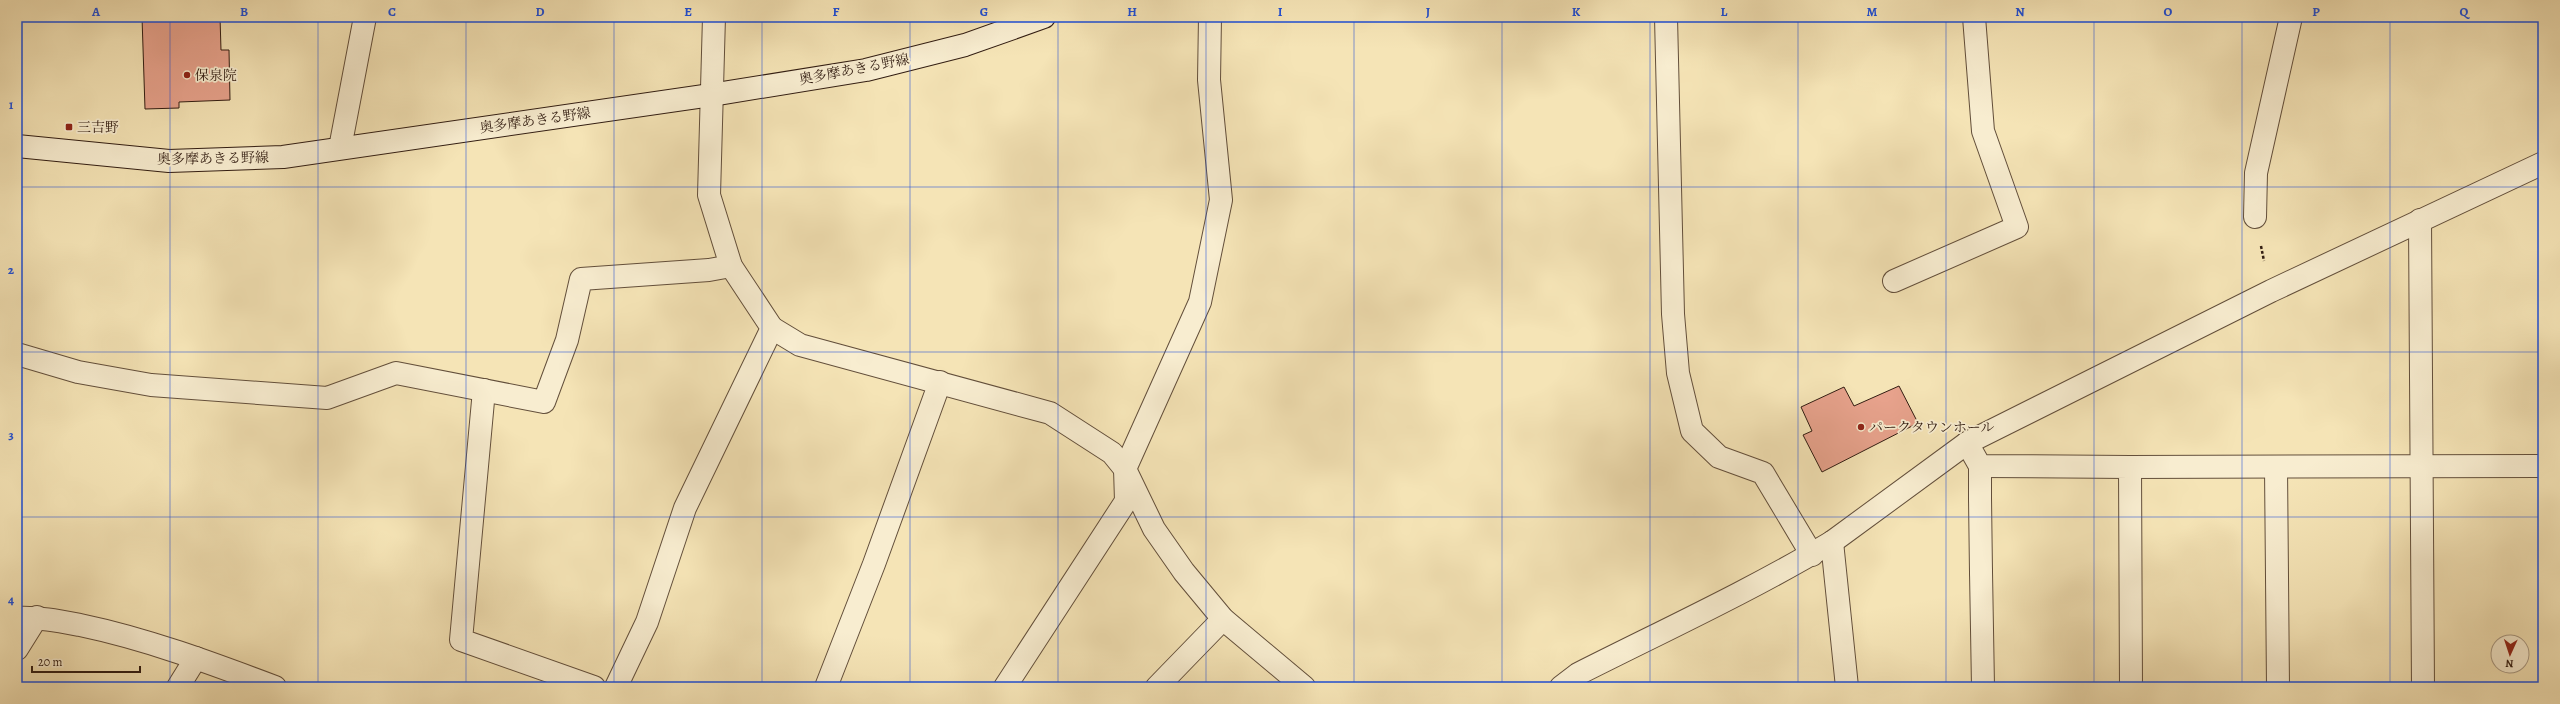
<svg xmlns="http://www.w3.org/2000/svg" width="2560" height="704" font-family="Alegreya,'Noto Serif JP',serif">
<style>
.building{fill:#e7a28c;stroke:#321d12}
.lines{fill:none;stroke-linecap:round;stroke-linejoin:round}
.service-casing{stroke:#634f3b;stroke-width:24}
.minor-casing{stroke:#634f3b;stroke-width:24}
.tertiary-casing{stroke:#634f3b;stroke-width:24}
.secondary-casing{stroke:#321d12;stroke-width:24}
.path{stroke:#321d12;stroke-width:2.5;stroke-dasharray:3 2;stroke-linecap:butt}
.service{stroke:#f8edd0;stroke-width:22}
.minor{stroke:#f8edd0;stroke-width:22}
.tertiary{stroke:#f8edd0;stroke-width:22}
.secondary{stroke:#f8edd0;stroke-width:22}
.grid{fill:none;stroke:#1d4ed8;stroke-width:1;stroke-opacity:0.55}
.poi-dot{fill:#8f2418;stroke:#f8edd0;stroke-width:1.5}
.labels{text-anchor:middle;stroke-width:3.5;stroke-linejoin:round;paint-order:stroke}
.street-label{font-size:14px;fill:#321d12;stroke:#f8edd0}
.poi-label{font-size:14px;fill:#321d12;stroke:#f8edd0;text-anchor:start}
.neatline{fill:none;stroke:#1d4ed8;stroke-width:1.5}
.grid-label{font-size:13px;text-anchor:middle;font-weight:bold;fill:#1d4ed8}
</style>
<rect width="100%" height="100%" fill="#f5e4b6"/>
<filter id="stains"><feTurbulence type="fractalNoise" baseFrequency=".005" numOctaves="4"/><feColorMatrix values="0 0 0 0 .2 0 0 0 0 .09 0 0 0 0 .02 0 0 0 .5 -.17"/></filter>
<radialGradient id="worn" r=".72"><stop offset=".6" stop-color="#630" stop-opacity="0"/><stop offset="1" stop-color="#630" stop-opacity=".3"/></radialGradient>
<!-- building -->
<g class="building">
<polygon points="142,17 220,17 221,50 229,50 230,100 179,102 179,108 145,109"/>
<polygon points="1899,386 1918,423 1822,472 1803,435 1812,431 1801,407 1844,387 1854,406"/>
</g>
<g class="lines">
<defs>
<g id="service">
<polyline points="2255,217 2256,173 2291,17"/>
<polyline points="17,354 78,372 151,385 327,398 396,373 544,402 567,340 581,279 709,270 731,266"/>
<polyline points="484,390 461,640 594,687"/>
<polyline points="1980,498 1981,572"/>
<polyline points="1157,687 1223,619"/>
</g>
<g id="minor">
<polyline points="1666,17 1673,314 1678,373 1692,431 1719,457 1763,473 1812,555"/>
<polyline points="340,148 365,17"/>
<polyline points="2420,220 2423,687"/>
<polyline points="1894,281 2017,227 1983,131 1974,17"/>
<polyline points="772,328 800,345 1050,413 1112,453 1125,469 1154,529 1184,572 1223,619 1304,687"/>
<polyline points="1967,443 1980,466 2130,467 2131,687"/>
<polyline points="1980,466 1980,498"/>
<polyline points="2130,467 2543,466"/>
<polyline points="2276,467 2278,687"/>
<polyline points="1832,542 1847,687"/>
<polyline points="1981,572 1983,687"/>
<polyline points="17,649 37,617"/>
<polyline points="178,687 196,658"/>
<polyline points="616,687 647,622 685,508 772,328 731,266 709,195 714,17"/>
<polyline points="826,687 874,564 940,382"/>
<polyline points="1005,687 1126,501 1125,469 1200,302 1221,200 1209,80 1210,17"/>
</g>
<g id="tertiary">
<path d="M17,618c22,-1 42,3 63,7 67,14 131,38 195,62"/>
<path d="M1561,687l17,-13c85,-43 172,-83 254,-132l135,-99 304,-152 272,-128"/>
</g>
<polyline id="secondary" points="17,146 169,161 283,157 711,95 866,70 965,45 1044,17"/>
</defs>
<!-- service casing -->
<use href="#service" class="service-casing"/>
<!-- minor casing -->
<use href="#minor" class="minor-casing"/>
<!-- tertiary casing -->
<use href="#tertiary" class="tertiary-casing"/>
<!-- secondary casing -->
<use href="#secondary" class="secondary-casing"/>
<!-- path -->
<polyline class="path" points="2261,246 2264,261"/>
<!-- service -->
<use href="#service" class="service"/>
<!-- minor -->
<use href="#minor" class="minor"/>
<!-- tertiary -->
<use href="#tertiary" class="tertiary"/>
<!-- secondary -->
<use href="#secondary" class="secondary"/>
</g>
<!-- grid -->
<path class="grid" d="M170,17v670M318,17v670M466,17v670M614,17v670M762,17v670M910,17v670M1058,17v670M1206,17v670M1354,17v670M1502,17v670M1650,17v670M1798,17v670M1946,17v670M2094,17v670M2242,17v670M2390,17v670M17,187h2526M17,352h2526M17,517h2526"/>
<!-- markers -->
<g class="poi-dot">
<circle cx="187" cy="75" r="4"/>
<rect x="65" y="123" width="8" height="8" rx="2"/>
<circle cx="1861" cy="427" r="4"/>
</g>
<g class="labels">
<!-- street labels -->
<g class="street-label">
<text transform="translate(854 69) rotate(-11)" y="5">奥多摩あきる野線</text>
<text transform="translate(535 120) rotate(-8)" y="5">奥多摩あきる野線</text>
<text transform="translate(213 158) rotate(-1)" y="5">奥多摩あきる野線</text>
</g>
<!-- poi labels -->
<g class="poi-label">
<text x="195" y="80">保泉院</text>
<text x="77" y="132">三吉野</text>
<text x="1869" y="432">パークタウンホール</text>
</g>
</g>
<!-- margin -->
<rect width="2560" height="704" fill="none" stroke="#f5e4b6" stroke-width="44"/>
<!-- north arrow -->
<g transform="translate(2510 654) rotate(183)"><circle r="19" fill="#f8edd0" stroke="#a99a84"/>
<path d="M0-3L7 15L0 10L-7 15Z" fill="#8f2418"/>
<text y="-6" font-size="11" font-weight="bold" text-anchor="middle" fill="#321d12">N</text>
</g>
<!-- scale -->
<path d="M32 666v6h108v-6" fill="none" stroke="#321d12" stroke-width="2"/>
<text x="38" y="666" font-size="12" fill="#321d12" stroke="#f8edd0" stroke-width="3" paint-order="stroke">20 m</text>
<rect x="22" y="22" width="2516" height="660" class="neatline"/>
<g class="grid-label">
<text x="96" y="16">A</text>
<text x="244" y="16">B</text>
<text x="392" y="16">C</text>
<text x="540" y="16">D</text>
<text x="688" y="16">E</text>
<text x="836" y="16">F</text>
<text x="984" y="16">G</text>
<text x="1132" y="16">H</text>
<text x="1280" y="16">I</text>
<text x="1428" y="16">J</text>
<text x="1576" y="16">K</text>
<text x="1724" y="16">L</text>
<text x="1872" y="16">M</text>
<text x="2020" y="16">N</text>
<text x="2168" y="16">O</text>
<text x="2316" y="16">P</text>
<text x="2464" y="16">Q</text>
<text x="11" y="109">1</text>
<text x="11" y="274">2</text>
<text x="11" y="439">3</text>
<text x="11" y="604">4</text>
</g>
<rect width="100%" height="100%" filter="url(#stains)"/>
<rect width="100%" height="100%" fill="url(#worn)"/>
</svg>
